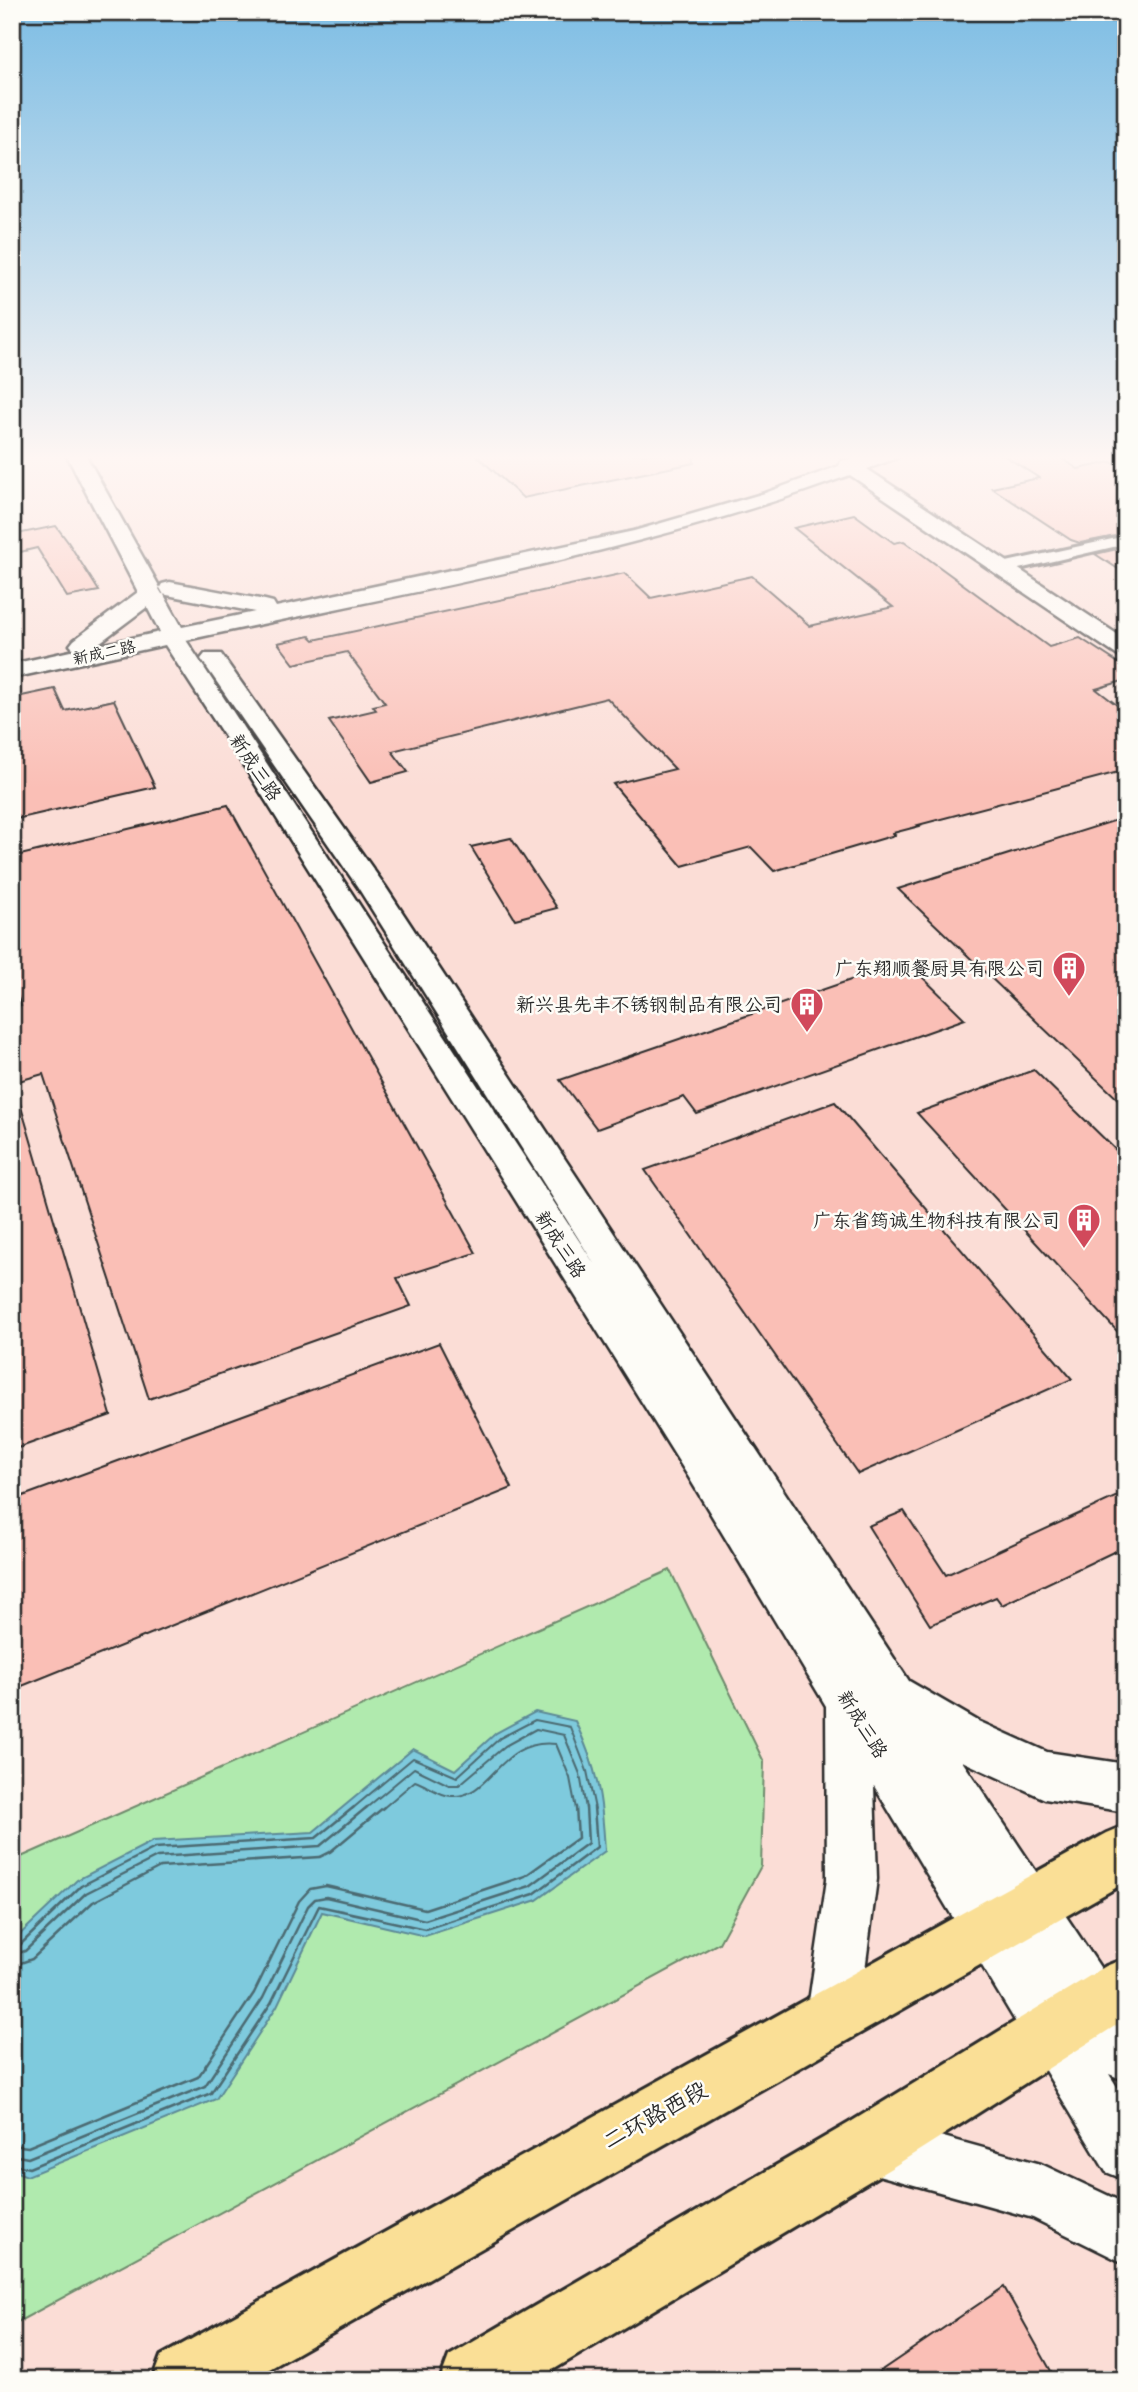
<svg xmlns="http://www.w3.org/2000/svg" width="1138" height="2392" font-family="'Playpen Sans','LXGW WenKai TC',sans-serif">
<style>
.built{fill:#fbddd6}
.green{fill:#b0eaae;stroke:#6e8a6c;stroke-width:2}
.water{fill:#7ecadd;stroke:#5d8a96;stroke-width:2}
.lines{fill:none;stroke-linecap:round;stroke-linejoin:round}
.shore-far1{stroke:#4c6b72;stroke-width:2}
.shore{stroke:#4c6b72;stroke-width:2.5}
.building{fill:#fabfb6;stroke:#2b2b2b;stroke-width:2}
.street-casing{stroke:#2b2b2b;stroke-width:6}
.secondary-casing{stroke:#2b2b2b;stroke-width:5}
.primary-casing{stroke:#2b2b2b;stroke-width:6}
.street{fill:#fdfcf7;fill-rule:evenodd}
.secondary{fill:#fdfcf7;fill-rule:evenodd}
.primary{fill:#fadf96;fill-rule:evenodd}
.labels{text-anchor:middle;stroke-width:5;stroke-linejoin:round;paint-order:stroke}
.far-street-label{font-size:16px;fill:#2b2b2b;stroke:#fdfcf7}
.street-label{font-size:19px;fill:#2b2b2b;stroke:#fdfcf7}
.poi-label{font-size:19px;fill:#2b2b2b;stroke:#fdfcf7;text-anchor:end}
.near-street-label{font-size:23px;fill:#2b2b2b;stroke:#fdfcf7}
</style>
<rect width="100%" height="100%" fill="#fceae4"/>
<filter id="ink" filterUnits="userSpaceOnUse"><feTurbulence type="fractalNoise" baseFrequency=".0143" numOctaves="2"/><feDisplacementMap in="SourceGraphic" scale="14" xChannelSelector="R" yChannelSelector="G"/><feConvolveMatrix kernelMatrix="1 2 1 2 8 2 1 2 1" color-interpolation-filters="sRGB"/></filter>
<g filter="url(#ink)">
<!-- built -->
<rect class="built" x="12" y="454" width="1114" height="1926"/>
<!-- green -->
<polygon class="green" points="670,1570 764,1762 761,1866 719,1943 12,2325 12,1861"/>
<!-- water -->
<path class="water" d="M535,1712l40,9c23,49 27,76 30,130l-68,49 -112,36 -103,-24 -45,94 -61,93 -189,77 -15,-6v-228l65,-62 76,-39 160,-9 100,-83 42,21 41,-37z"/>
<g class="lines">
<!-- shore-far1 -->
<g class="shore-far1">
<polyline points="352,1809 413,1758 457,1777 500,1738 535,1720 570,1727 587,1771 595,1809"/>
<polyline points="365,1809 414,1768 449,1785 459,1785 505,1746 536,1729 564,1735 580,1774 586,1809"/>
<path d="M382,1809l33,-28c12,4 23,14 36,15 41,3 48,-59 105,-52l14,34 6,31"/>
</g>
<!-- shore -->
<g class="shore">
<polyline points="12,1947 20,1945 81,1886 155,1848 316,1838 354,1807"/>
<polyline points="12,1955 25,1951 86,1893 157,1857 320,1846 367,1807"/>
<polyline points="12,1966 32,1959 93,1902 160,1867 320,1857 330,1852 384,1807"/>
<polyline points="12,2145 28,2147 198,2077 254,1993 299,1901 310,1889 326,1886 425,1909 525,1876 578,1838 576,1807"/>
<polyline points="12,2155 28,2158 205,2086 263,1998 308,1906 315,1899 326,1897 425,1920 530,1886 588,1843 586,1807"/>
<polyline points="12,2164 29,2168 211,2093 271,2003 319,1906 425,1929 534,1894 597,1847 594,1807"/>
</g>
</g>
<!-- building -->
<g class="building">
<polygon points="475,454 693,454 694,463 523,498"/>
<polygon points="1002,454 1055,454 1078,469 1111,462 1126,471 1126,534 1080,543 1071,540 992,488 1039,478"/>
<polygon points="854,514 894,543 904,541 1049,647 1080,638 1126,668 1126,680 1096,689 1126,712 1126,770 918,825 920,826 893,833 895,835 774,871 751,847 682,866 613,784 675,769 607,698 392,751 408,772 371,782 329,721 376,710 373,706 385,703 347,652 294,664 278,643 310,636 314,640 625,573 651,598 752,576 810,626 893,607 794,528"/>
<polygon points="56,526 68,542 99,591 67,597 37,548 12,554 12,535"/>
<polygon points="1126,547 1126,574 1095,554"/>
<polygon points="55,689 65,711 114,700 155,787 12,820 12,698"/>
<polygon points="228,805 476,1253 397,1278 411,1306 149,1399 43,1074 12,1083 12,1008 21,1006 12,981 12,857"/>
<polygon points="1126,817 1126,1107 898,889"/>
<polygon points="511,838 557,908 515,919 471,847"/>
<polygon points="906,961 965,1019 697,1114 684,1097 597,1129 560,1080"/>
<polygon points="1034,1070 1126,1160 1126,1341 917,1113"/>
<polygon points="12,1093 17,1093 111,1415 12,1450"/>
<polygon points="835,1102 1072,1379 858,1474 645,1170"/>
<polygon points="439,1343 512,1488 12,1690 12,1500"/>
<polygon points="1126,1492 1126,1546 1002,1605 996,1597 930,1625 868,1526 904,1511 946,1575"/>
<polygon points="1004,2287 1056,2380 867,2380"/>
</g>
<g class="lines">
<defs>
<polygon id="street" points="1126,536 1126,544 1002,573 994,568 1002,563"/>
<g id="secondary">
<path d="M66,454h19l97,173 73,-15 -93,-18 -3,-5 3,-5 8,-2 95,18 8,2 3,5 358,-76 131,-38 74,-27 2,-5c19,-5 38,-7 58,-7l-2,4 -30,11 259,171v18l-8,-2 -268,-181c-214,79 -441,117 -664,165l409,625 -238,-379 -156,-227 4,-5h16l164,232 524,795 69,40 69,31 79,12v48l-81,-13 -83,-38 164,245v75l-17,-7 17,27v79l-20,-8 -232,-386 3,93 -18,136 -7,19 -19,7 -19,-7 -7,-19 20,-136 -1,-173 -138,-230 -439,-702 -84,-129 -153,33v-14l63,-14 -5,-5 4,-5 64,-48zM147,607l13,25 -65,14z"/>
<polygon points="871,2117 1041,2164 1126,2204 1126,2264 1033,2218 871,2173 851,2165 843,2145 851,2125"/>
</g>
<g id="primary">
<polygon points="1126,1825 1126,1882 250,2380 152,2380 161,2356 1107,1833"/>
<polygon points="1126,1958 1126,2019 893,2167 536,2380 440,2380 449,2356 849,2123 1106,1966"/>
</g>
</defs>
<!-- street casing -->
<use href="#street" class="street-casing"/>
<!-- secondary casing -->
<use href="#secondary" class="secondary-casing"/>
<!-- primary casing -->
<use href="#primary" class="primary-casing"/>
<!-- street -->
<use href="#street" class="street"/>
<!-- secondary -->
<use href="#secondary" class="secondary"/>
<!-- primary -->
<use href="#primary" class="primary"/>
</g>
</g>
<!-- sky -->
<linearGradient id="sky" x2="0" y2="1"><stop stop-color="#7dbde4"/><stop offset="0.58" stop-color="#fef6f3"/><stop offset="1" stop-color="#fef6f3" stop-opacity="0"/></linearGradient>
<rect width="1138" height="789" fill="url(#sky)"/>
<!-- icons -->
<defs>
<symbol id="building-pin" viewBox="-11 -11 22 30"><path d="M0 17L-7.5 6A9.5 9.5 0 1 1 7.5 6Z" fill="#d1495b" stroke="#fdfcf7"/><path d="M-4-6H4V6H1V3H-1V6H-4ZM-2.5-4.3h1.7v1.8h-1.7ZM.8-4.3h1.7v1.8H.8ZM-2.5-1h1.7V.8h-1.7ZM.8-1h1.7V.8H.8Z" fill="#fff"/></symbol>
</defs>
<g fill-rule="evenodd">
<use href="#building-pin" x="1050" y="949" width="38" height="52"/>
<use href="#building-pin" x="788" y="985" width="38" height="52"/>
<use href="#building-pin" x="1065" y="1201" width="38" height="52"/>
</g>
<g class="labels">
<!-- far-street labels -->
<g class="far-street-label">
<text transform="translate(104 652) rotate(-12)" y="6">新成二路</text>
</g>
<!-- street labels -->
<g class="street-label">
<text transform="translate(256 767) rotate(56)" y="7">新成三路</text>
<text transform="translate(561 1244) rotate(57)" y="7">新成三路</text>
<text transform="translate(863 1724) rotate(58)" y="7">新成三路</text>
</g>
<!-- poi labels -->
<g class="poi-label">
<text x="1044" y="975">广东翔顺餐厨具有限公司</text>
<text x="782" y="1011">新兴县先丰不锈钢制品有限公司</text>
<text x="1060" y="1227">广东省筠诚生物科技有限公司</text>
</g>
<!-- near-street labels -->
<g class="near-street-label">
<text transform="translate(655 2115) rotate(-29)" y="8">二环路西段</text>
</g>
</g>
<!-- margin -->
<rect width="1138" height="2392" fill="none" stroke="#fdfcf7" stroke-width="42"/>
<rect x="21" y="21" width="1096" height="2350" fill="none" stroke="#2b2b2b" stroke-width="2.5" filter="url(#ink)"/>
</svg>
